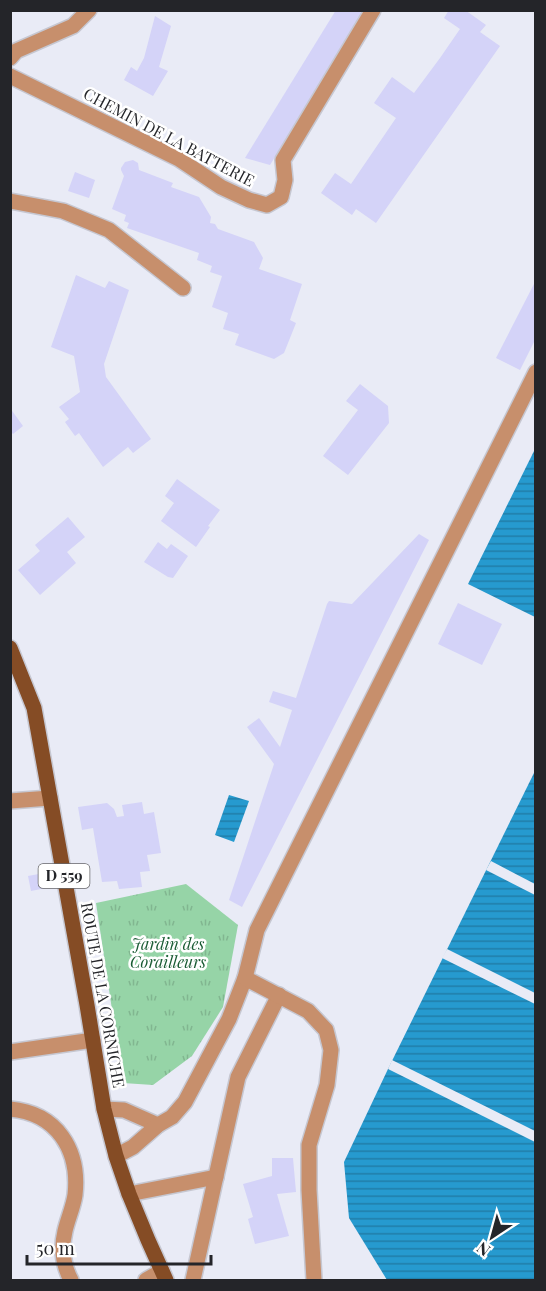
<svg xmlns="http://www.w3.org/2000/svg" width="546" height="1291" font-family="'Playfair Display',serif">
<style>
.grass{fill:url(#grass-tufts)}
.water{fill:url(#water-rules)}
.pier{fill:#e9ebf6}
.building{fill:#d4d3f8}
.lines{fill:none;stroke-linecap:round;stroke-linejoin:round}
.lane-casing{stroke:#c6c7d1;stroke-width:18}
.street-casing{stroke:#c6c7d1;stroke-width:18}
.primary-casing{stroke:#c6c7d1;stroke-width:18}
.lane{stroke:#c78f6c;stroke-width:15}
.street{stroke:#c78f6c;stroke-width:15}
.primary{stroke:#854c25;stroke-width:15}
.labels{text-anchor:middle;stroke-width:5;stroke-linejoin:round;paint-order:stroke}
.shield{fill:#fff;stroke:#666669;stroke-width:1.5}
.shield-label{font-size:15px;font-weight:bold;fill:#242529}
.street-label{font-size:16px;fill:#242529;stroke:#fff}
.park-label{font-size:16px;font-style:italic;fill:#185a32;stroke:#fff}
</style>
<defs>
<pattern id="grass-tufts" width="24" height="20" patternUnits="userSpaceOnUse" patternTransform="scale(1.5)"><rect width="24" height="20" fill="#96d4a7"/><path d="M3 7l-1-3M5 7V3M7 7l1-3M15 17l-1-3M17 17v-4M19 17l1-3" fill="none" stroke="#81b690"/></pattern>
<pattern id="water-rules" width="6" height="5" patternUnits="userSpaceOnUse" patternTransform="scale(1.5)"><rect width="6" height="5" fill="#269acf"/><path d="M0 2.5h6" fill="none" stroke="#217da8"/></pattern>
</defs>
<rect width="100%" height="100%" fill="#e9ebf6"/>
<!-- grass -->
<polygon class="grass" points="186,884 238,925 223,1007 192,1056 153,1085 123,1083 96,903"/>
<!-- water -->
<g class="water">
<polygon points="535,449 535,617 468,584"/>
<polygon points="535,771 535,1280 387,1280 349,1218 344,1162 388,1069"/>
<polygon points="229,795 249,801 234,842 215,835"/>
</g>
<!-- pier -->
<g class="pier">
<polygon points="491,861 535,884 535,895 486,870"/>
<polygon points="447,949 535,993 535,1004 442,958"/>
<polygon points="392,1060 535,1131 535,1142 388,1069"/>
</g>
<!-- building -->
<g class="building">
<polygon points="336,10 366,10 270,165 245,158"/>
<polygon points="449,10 465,10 486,25 480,32 500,46 376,223 356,209 352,215 321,193 335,173 351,184 396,118 374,103 392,77 414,93 440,58 460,29 444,18"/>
<polygon points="155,16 171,26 159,67 168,71 153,96 124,80 131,67 137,71 144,58"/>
<polygon points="133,160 138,163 139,170 173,183 171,187 199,197 211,217 210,223 215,224 218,229 254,242 263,258 259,269 302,284 290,320 296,323 284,353 274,359 235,345 239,334 223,329 228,313 212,307 222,276 210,272 212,266 197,260 199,253 127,228 129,223 124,221 126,215 112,209 124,176 121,170 121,168 125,162"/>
<polygon points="75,172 95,180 89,198 68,191"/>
<polygon points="76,275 105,288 109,281 129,290 104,364 106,377 151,439 133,453 128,447 103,467 79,433 75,436 65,422 69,419 59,407 80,392 74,356 51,347"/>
<polygon points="536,280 536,338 520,370 496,358"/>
<polygon points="360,384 388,406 389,423 348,475 323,456 358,410 346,401"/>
<polygon points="10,408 23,426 13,434 10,431"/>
<polygon points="177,479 220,510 208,526 210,527 196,547 161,521 174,503 165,496"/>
<polygon points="68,517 85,537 67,552 76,563 40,595 18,570 40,551 35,545"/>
<polygon points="419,534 429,540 242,907 229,900 274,764 247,727 259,718 280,747 292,710 269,702 273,691 296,698 327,604 329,601 352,604"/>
<polygon points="158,542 167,549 171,544 188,556 173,578 168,577 144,562"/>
<polygon points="458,603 502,624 482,665 438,644"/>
<polygon points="142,802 144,814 154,812 161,853 147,855 150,871 140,872 142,887 119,889 117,881 102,882 93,828 82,830 78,807 107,803 114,809 117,817 124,816 122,805"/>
<polygon points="44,873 46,888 31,891 28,876"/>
<polygon points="272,1158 293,1158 296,1192 277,1194 289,1236 255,1244 248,1219 253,1217 243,1184 272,1176"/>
</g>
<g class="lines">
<defs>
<g id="lane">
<polyline points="10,76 179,159 221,187 249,200 267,205 281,197 285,180 283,160 373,10"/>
<polyline points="10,201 63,211 109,230 183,288"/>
<polyline points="10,1052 93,1040"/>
<path d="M10,1109c47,4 70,41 65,86 -2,13 -7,23 -10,36 -4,17 -2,34 6,49"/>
<polyline points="104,1109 124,1110 158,1125"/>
<polyline points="116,1156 133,1147 158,1125 172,1117 185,1102 229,1019 245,978"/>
<polyline points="129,1194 216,1177"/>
<polyline points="193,1280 238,1077 279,995"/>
<polyline points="314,1280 309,1190 309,1145 327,1085 331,1050 326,1030 308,1011 245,978 257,930 536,372"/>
</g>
<g id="street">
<polyline points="10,58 16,51 73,26 89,10"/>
<polyline points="10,801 50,798"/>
<polyline points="146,1280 162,1271"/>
</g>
<polyline id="primary" points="10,648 34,708 87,1005 104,1109 116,1156 129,1194 148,1240 166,1280"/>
</defs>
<!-- lane casing -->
<use href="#lane" class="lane-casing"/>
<!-- street casing -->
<use href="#street" class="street-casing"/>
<!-- primary casing -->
<use href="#primary" class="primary-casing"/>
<!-- lane -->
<use href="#lane" class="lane"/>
<!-- street -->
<use href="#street" class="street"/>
<!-- primary -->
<use href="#primary" class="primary"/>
</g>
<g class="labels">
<!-- shield labels -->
<rect class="shield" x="38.5" y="864" width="51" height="24" rx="4.5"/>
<g class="shield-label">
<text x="64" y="881">D 559</text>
</g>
<!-- street labels -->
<g class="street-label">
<text transform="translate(169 137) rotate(28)" y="6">CHEMIN DE LA BATTERIE</text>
<text transform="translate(103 995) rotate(80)" y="6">ROUTE DE LA CORNICHE</text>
</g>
<!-- park labels -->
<g class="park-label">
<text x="168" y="950">Jardin des<tspan x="168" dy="18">Corailleurs</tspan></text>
</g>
</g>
<!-- border -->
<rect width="546" height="1291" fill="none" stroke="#242529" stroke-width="24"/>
<!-- north arrow -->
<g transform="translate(492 1237) rotate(216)" stroke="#ffffff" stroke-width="4.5" paint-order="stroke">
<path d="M0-4.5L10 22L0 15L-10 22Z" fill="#242529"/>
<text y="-9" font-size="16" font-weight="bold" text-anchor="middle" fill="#242529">N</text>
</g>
<!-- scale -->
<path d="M27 1255v9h184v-9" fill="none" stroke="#242529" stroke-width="3"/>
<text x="36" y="1255" font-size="18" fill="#242529" stroke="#ffffff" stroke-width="4.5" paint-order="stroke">50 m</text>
</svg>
